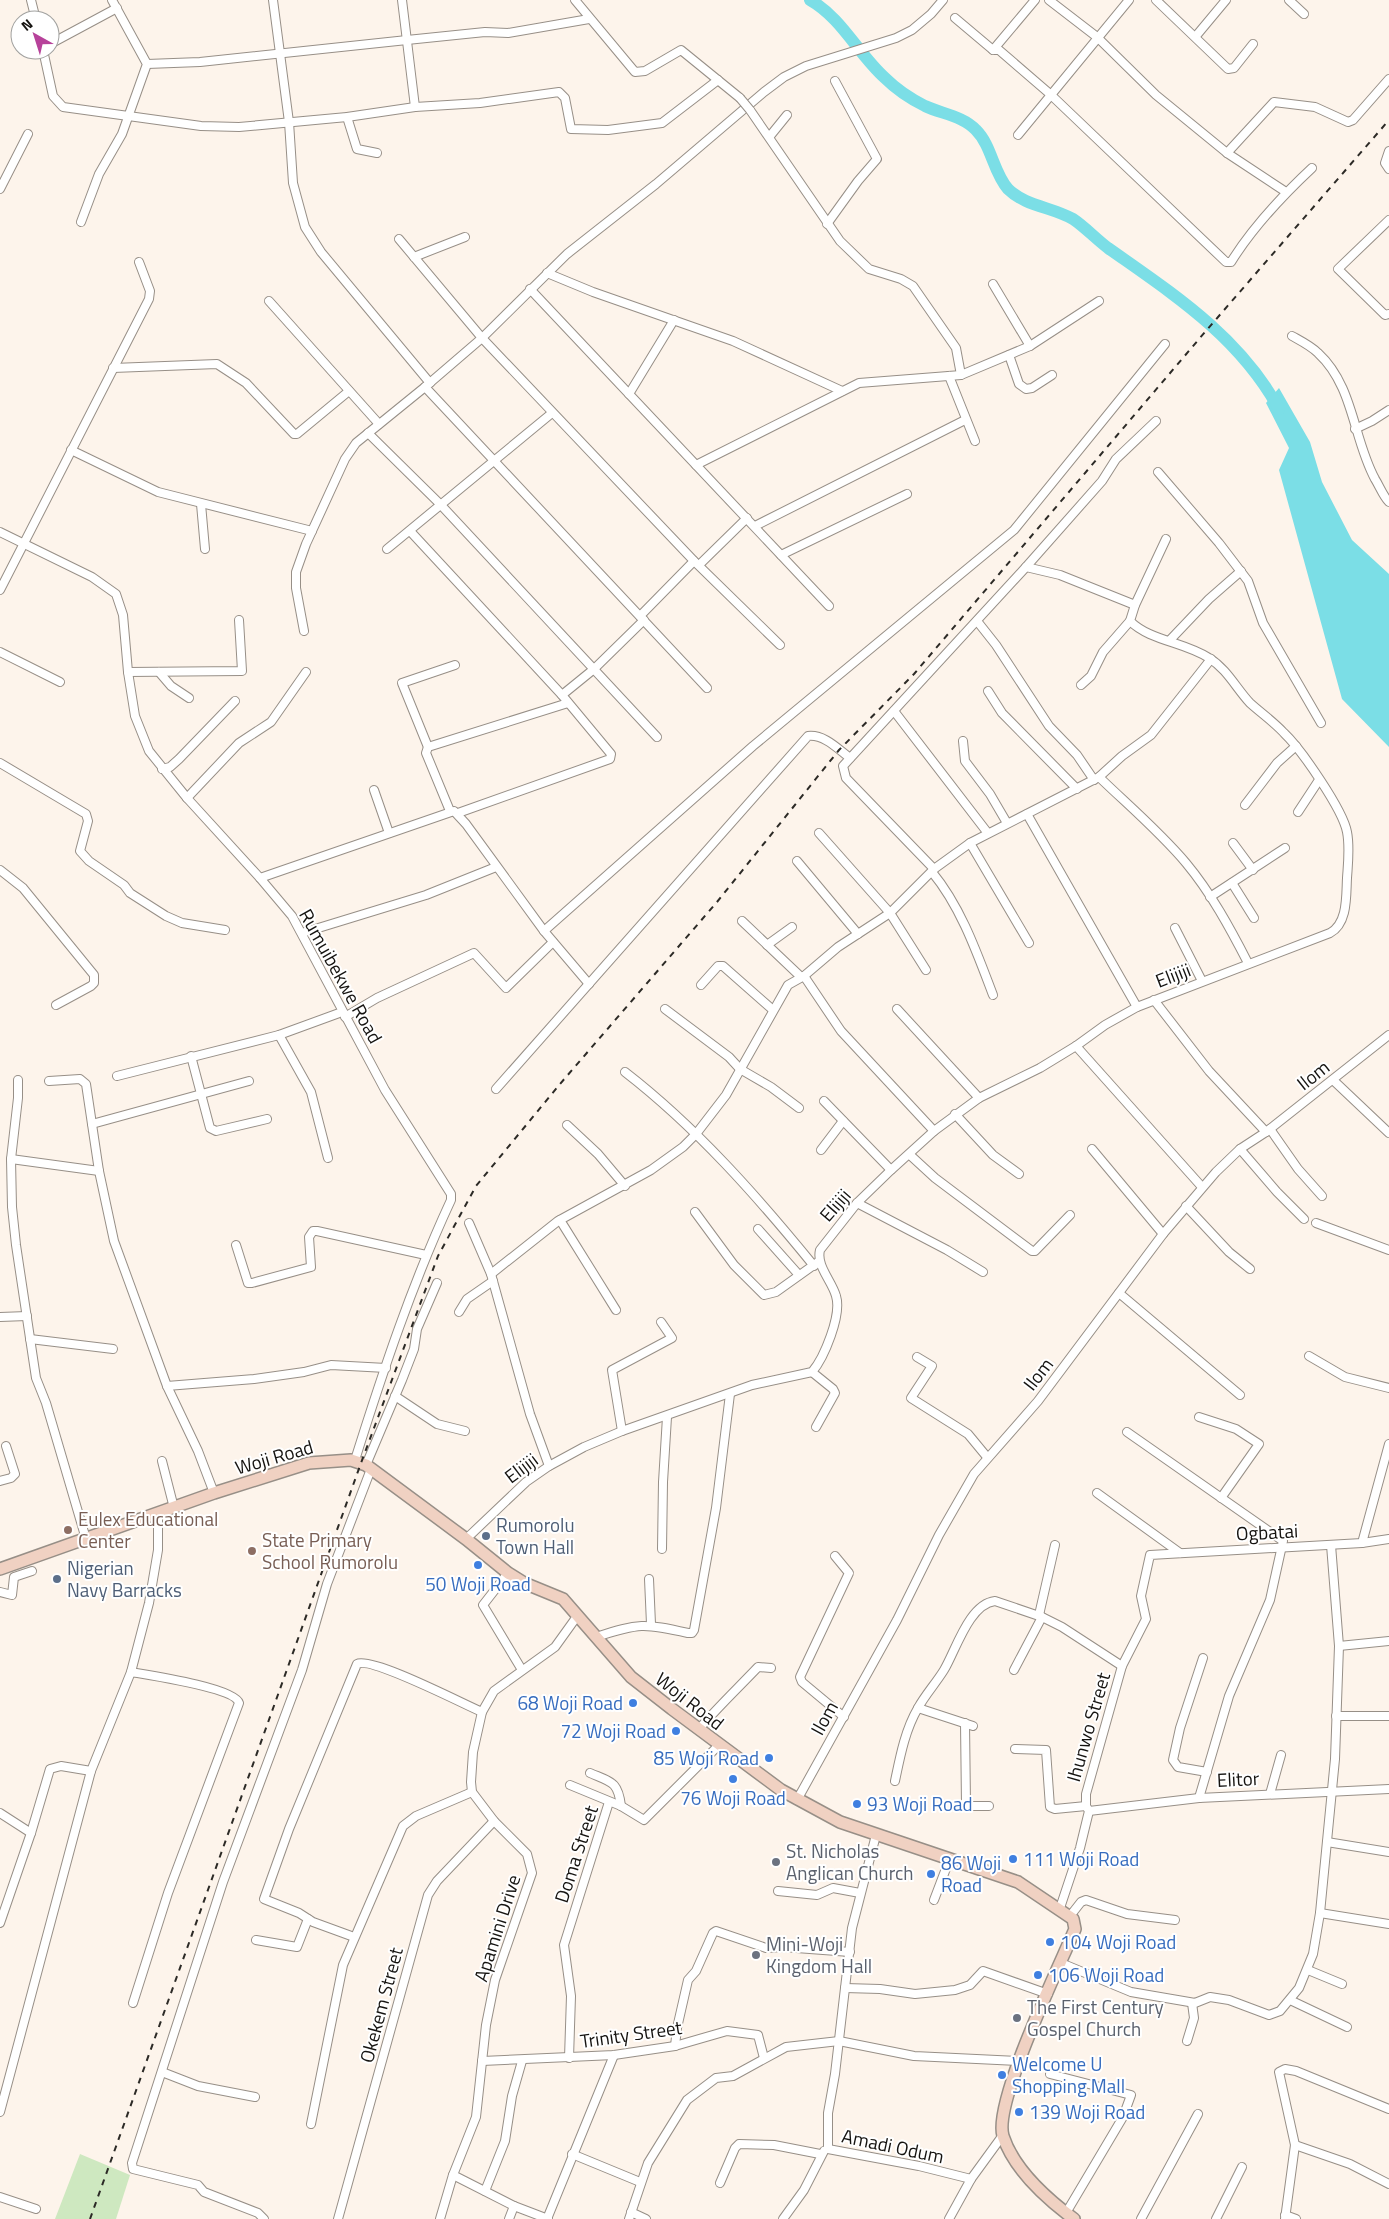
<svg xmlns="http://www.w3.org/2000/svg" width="1389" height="2219" font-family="'Titillium Web',sans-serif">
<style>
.green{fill:#cee8c0}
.water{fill:#7bdee6}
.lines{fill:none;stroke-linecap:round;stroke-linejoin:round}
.river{stroke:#7bdee6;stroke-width:12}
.minor-casing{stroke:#978f87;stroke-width:10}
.secondary-casing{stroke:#978f87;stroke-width:14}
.minor{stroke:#fff;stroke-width:8}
.secondary{stroke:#f0d1c2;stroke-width:11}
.rail{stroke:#2c2a26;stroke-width:2;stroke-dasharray:6 6;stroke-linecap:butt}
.minor-bridge-casing{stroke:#978f87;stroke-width:10;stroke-linecap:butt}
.minor-bridge{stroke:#fff;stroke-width:8}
.education-dot{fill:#8d6e63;stroke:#fff;stroke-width:2}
.service-dot{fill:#5c6f8a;stroke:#fff;stroke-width:2}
.shop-dot{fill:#3f7fe0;stroke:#fff;stroke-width:2}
.worship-dot{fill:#6b7280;stroke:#fff;stroke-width:2}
.labels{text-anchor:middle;stroke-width:4;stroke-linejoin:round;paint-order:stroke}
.street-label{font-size:19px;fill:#151310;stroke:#fff}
.education-label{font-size:19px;fill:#785e54;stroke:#fff;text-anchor:start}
.service-label{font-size:19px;fill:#4e5e75;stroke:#fff;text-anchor:start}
.shop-label{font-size:19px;fill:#366cbe;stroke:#fff;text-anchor:start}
.worship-label{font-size:19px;fill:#5b616d;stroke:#fff;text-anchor:start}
</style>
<rect width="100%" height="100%" fill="#fdf4eb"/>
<!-- green -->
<polygon class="green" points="80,2154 130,2175 116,2219 55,2219"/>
<!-- water -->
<polygon class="water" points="1279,388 1310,442 1322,482 1352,540 1389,574 1389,747 1342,699 1279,470 1289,448 1266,403"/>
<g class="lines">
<!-- river -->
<path class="river" d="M810,0c32,18 48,54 75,78 11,11 26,21 40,28 17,8 38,10 51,24 16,16 17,42 32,59 17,17 44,18 65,30 12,8 23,20 35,29 65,46 131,88 171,161"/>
<defs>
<g id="minor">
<polyline points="31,0 36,20"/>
<polyline points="273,0 289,122 293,183 305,227 321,252 430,383"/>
<polyline points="402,0 415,107"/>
<polyline points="575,0 635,72 645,71 681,50 740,98"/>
<polyline points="1049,0 1097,37 1156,95 1227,153 1286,192"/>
<polyline points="1156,0 1228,69 1234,68 1253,44"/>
<polyline points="1289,0 1304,14"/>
<path d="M955,18l38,32h6l51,44 176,168h5c22,-35 51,-66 81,-94"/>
<polyline points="1196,36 1226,0"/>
<polyline points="50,44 117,8"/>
<polyline points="43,50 53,96 63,107 201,126 239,127 347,117 415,107 480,103 559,92 565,98 571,129 608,130 662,123 718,80"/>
<polyline points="993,50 1035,0"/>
<polyline points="147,64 200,62 407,40 485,32 508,33 589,19"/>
<polyline points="750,110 840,241 869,269 901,279 913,286 956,348 961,375"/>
<polyline points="347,117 357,149 377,153"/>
<polyline points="1018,135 1129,0"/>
<polyline points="770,136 787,115"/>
<polyline points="1389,151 1385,163 1389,169"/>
<polyline points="1227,153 1274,102 1315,107 1348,122 1353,120 1389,79"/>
<polyline points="0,189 28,134"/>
<polyline points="1389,220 1338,269 1385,315 1389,314"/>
<polyline points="81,222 99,174 122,134 147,64 112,0"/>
<polyline points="827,224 858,181 877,159 835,81"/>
<polyline points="399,239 482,338 694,561 780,645"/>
<polyline points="414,257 465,237"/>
<polyline points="547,273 593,292 733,341 842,391"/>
<polyline points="993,284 1030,346"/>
<polyline points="530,289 829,606"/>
<polyline points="269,301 379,424"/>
<path d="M1292,336c9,5 19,10 26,17 36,33 35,86 57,126 5,8 8,17 14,23"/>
<polyline points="1009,355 1019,384 1026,389 1032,388 1052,375"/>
<polyline points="113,368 217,364 246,383 294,434 297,434 349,391"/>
<polyline points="949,376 975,441"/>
<polyline points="425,387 707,688"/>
<polyline points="629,394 674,320"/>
<polyline points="1355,429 1372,421 1389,410"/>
<polyline points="368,433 440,504 657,737"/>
<polyline points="71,450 158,492 312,531"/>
<polyline points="696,465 859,383 961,375 1030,346 1099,301"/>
<polyline points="1158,472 1219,543 1248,581 1263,623 1321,723"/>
<polyline points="201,504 205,549"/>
<polyline points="755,526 965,420"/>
<polyline points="410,531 562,695 611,754 610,759 458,813"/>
<path d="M0,532l92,45 24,17 7,21 5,57 7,44 14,35 38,47 73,80 32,38 93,174 66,104v6c-39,84 -68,171 -96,260"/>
<polyline points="387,549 552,413"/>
<polyline points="781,555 907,494"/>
<polyline points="699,565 747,518"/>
<polyline points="1026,567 1060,575 1135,605"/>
<polyline points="0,590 149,299 150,291 139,262"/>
<polyline points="640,616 694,561"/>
<polyline points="977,621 996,645 1049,726 1077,755 1094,780"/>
<polyline points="304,631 296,588 296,572 306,544 345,459 356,443 425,387 482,338 567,254 656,184 764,92 784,77 806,66 896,38 912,30 931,14 943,0"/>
<polyline points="1170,640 1209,599 1241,571"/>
<polyline points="0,652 60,682"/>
<polyline points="128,672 242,671 239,620"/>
<polyline points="159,672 171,686 189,698"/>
<polyline points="1081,685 1091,676 1103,652 1130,621"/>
<polyline points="988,691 1002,713 1077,789"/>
<polyline points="562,695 594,669 644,620"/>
<polyline points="894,711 987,832"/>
<polyline points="963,741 965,761 990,794 1007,823"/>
<polyline points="428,747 402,683 455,665"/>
<polyline points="0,763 86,814 88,821 80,851 89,861 124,885 130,893 166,916 182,923 225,930"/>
<polyline points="162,769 170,767 179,759 235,701"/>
<path d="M1099,777c29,28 61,55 87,86 25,30 44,65 62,100"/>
<polyline points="374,790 389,833"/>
<polyline points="187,798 239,743 271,722 306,672"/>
<polyline points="1245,805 1277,763 1296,746"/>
<polyline points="450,811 426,753 428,747 568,703"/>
<polyline points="1298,812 1319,780"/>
<polyline points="1027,814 1137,1007"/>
<polyline points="819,833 890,913 926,970"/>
<polyline points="970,843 1029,943"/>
<polyline points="1233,843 1253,870"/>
<polyline points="797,861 858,934"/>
<polyline points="934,869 846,778 843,766 1026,567 1102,481 1116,459 1156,421"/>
<polyline points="0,870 23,888 94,975 94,983 91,986 56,1005"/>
<path d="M932,872c29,35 45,81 61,123"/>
<polyline points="260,878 454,811 466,824 544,931 589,984"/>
<polyline points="1232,883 1254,918"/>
<polyline points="1210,897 1285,848"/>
<polyline points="742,921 801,977"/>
<polyline points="1175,928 1202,981"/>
<polyline points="544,931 753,746 1014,530 1165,344"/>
<polyline points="302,933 426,895 496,867"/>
<polyline points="767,945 792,927"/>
<polyline points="804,976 841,1031 934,1131"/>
<polyline points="701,985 718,966 723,966 773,1010"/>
<polyline points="1154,1000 1209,1071 1266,1132"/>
<polyline points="665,1009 729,1057 740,1069 771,1087 799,1108"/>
<polyline points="897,1009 979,1098"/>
<polyline points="345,1017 377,998 474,953 506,988 553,942"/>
<polyline points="279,1035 311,1092 328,1158"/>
<polyline points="1076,1046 1202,1187"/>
<polyline points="191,1056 210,1128 216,1131 267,1119"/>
<path d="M625,1072c71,55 132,124 189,194"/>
<polyline points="117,1076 279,1035 342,1012"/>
<polyline points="18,1080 18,1098 11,1159 12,1207 16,1245 36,1378 46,1403 86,1539"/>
<polyline points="1333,1080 1389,1133"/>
<polyline points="49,1081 80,1079 86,1084 99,1171 114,1241 167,1386 198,1451 214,1493"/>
<path d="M496,1089l312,-353c16,-2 30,13 42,22"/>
<polyline points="824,1101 891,1170"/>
<polyline points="955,1114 993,1155 1019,1174"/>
<polyline points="92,1124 249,1081"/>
<polyline points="567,1125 598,1154 625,1186"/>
<polyline points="1270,1129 1298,1169 1322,1196"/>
<polyline points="1092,1149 1163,1234"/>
<polyline points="1240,1149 1277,1192 1304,1219"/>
<polyline points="821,1150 843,1121"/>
<polyline points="910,1155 935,1178 1032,1251 1035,1251 1070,1215"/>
<polyline points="11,1159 99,1171"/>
<polyline points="857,1203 947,1250 983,1272"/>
<polyline points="1186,1206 1229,1252 1250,1269"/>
<polyline points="695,1212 734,1265 764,1295 776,1292 818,1262"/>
<polyline points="560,1220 616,1310"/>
<polyline points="469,1223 491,1274 530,1414 549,1466"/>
<polyline points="1316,1223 1389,1250"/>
<polyline points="758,1229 799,1275"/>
<polyline points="236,1245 248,1283 252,1283 311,1267 309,1237 313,1231 317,1231 426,1255"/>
<polyline points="491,1274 558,1221 651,1170 683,1147 696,1134 726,1095 788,985 804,976 838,947 890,913 934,869 970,843 1099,777 1122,756 1151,735 1211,659"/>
<polyline points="1119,1293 1240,1395"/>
<polyline points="459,1312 467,1299 493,1281"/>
<polyline points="0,1317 27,1316"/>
<polyline points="30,1339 113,1349"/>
<polyline points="1309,1356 1345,1377 1389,1388"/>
<polyline points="917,1357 932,1366 911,1398 968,1434 987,1457"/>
<polyline points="812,1372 833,1389 835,1393 816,1427"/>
<polyline points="167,1386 254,1379 304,1372 331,1365 386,1368"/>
<polyline points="395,1396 437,1424 465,1431"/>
<polyline points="1199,1417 1236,1429 1259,1444 1221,1498"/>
<polyline points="622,1431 612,1370 672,1338 661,1322"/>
<polyline points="1127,1432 1283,1541 1270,1600 1229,1696 1199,1798"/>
<polyline points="162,1461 174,1508"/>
<polyline points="366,1465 402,1380 414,1349 417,1329 437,1283"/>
<polyline points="0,1481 11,1478 15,1474 6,1446"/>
<polyline points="1097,1493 1180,1553"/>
<path d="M466,1539l60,-57 23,-16 35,-19 38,-16 130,-46 60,-13c12,-14 30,-57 24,-76 -4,-15 -20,-30 -16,-46l37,-47 34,-33 43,-39 45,-33 61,-30 36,-22 29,-21 32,-18 193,-74c18,-10 16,-37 17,-55 1,-15 3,-31 0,-46 -4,-22 -46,-83 -63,-99 -10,-11 -23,-20 -34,-30 -14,-15 -23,-34 -41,-45 -24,-16 -59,-17 -79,-37l5,-16 31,-66"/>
<polyline points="1362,1543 1389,1444"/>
<polyline points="662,1549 663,1482 667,1417"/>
<polyline points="835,1556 849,1573 800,1677 802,1682 844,1717"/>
<polyline points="508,1573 483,1605 522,1670"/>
<polyline points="649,1579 651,1624"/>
<polyline points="0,1592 12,1595 14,1577 32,1571"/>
<polyline points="1039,1615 1055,1545"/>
<path d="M596,1637c43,-14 48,-14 92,-4h4l2,-3 22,-122 14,-114"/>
<polyline points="1339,1646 1389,1641"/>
<polyline points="1203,1658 1180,1728 1173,1760 1178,1767 1207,1772"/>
<polyline points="1014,1670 1042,1617"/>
<path d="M131,1672c17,3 104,16 108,31l-71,190 -35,110"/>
<polyline points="918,1708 973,1726"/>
<polyline points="1336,1716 1389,1716"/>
<polyline points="965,1723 966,1804 968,1806 989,1806"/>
<path d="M699,1729c19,-22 39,-41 59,-62l13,1"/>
<polyline points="1015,1749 1046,1750 1050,1807 1055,1809 1086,1806"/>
<path d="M590,1773c21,9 28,8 31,33"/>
<path d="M895,1781c5,-24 10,-51 23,-73 7,-13 18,-25 26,-38 12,-20 25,-66 51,-69l47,16 20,10 60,39"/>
<polyline points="570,1785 621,1806 644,1820 719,1745"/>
<polyline points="1270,1794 1281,1755"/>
<polyline points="797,1800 897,1620 939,1535 974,1474 1038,1401 1163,1234 1216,1172 1240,1149 1266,1132 1389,1035"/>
<polyline points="1089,1811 1199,1798 1389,1789"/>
<polyline points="0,1813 31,1833"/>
<polyline points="1327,1842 1389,1852"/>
<polyline points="778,1891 817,1895 833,1888 860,1893"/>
<polyline points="934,1900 950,1858"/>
<polyline points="1060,1908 1080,1848 1089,1811 1086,1806 1086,1794 1122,1666 1146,1619 1141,1596 1150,1555 1362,1543 1389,1539"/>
<polyline points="1320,1913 1389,1924"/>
<polyline points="1070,1916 1081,1902 1086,1900 1127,1914 1175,1920"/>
<polyline points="0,1923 31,1833 50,1769 61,1766 91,1771"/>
<path d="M354,1937l-41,-15 -14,-9 -35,-14 25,-70 68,-165c14,-8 106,40 125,48"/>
<polyline points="256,1940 297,1947 308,1919"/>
<polyline points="1061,1963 1131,1992 1195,2003 1210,1997 1229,2000 1269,2015 1280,2011 1299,1988 1313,1954 1320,1913 1335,1759 1339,1646 1331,1545"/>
<polyline points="1308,1970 1342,1984"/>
<polyline points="845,1988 880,1989 915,1994 955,1990 970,1985 983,1971 1048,1994"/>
<polyline points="1290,2000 1347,2027"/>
<polyline points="1187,2041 1194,2018 1192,2003"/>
<polyline points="675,2046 677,2028 688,1980 696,1971 713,1933 716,1931 766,1948 783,1947 850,1952"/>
<polyline points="569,2058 571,1996 564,1945 609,1802"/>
<polyline points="482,2061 614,2055 675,2046 727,2031 758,2035 764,2058"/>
<polyline points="162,2072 198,2086 255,2097"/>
<polyline points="1050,2074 1131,2095 1123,2117 1066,2213"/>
<polyline points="0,2112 91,1771 131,1672 149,1603 158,1550 158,1513"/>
<polyline points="311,2124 343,1965 403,1826 416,1816 472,1792"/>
<polyline points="1295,2145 1350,2164 1389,2184"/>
<polyline points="828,2149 828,2113 835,2074 852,1928 876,1835"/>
<polyline points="828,2149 919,2166 971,2179"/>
<polyline points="572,2154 640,2182"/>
<polyline points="453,2175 514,2206 548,2219"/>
<polyline points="720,2183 735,2148 739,2144 774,2145 820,2154"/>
<polyline points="485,2191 505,2141 512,2096 522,2061"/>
<polyline points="0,2197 36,2209"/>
<polyline points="631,2212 646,2219"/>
<polyline points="1285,2215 1296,2219"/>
<polyline points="264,2219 258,2213 204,2192 198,2185 133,2169 132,2163 223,1882 302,1670 327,1584 371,1469"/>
<polyline points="338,2219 428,1895 437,1881 494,1821"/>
<polyline points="440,2219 453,2175 476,2117 486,2025 495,1980 532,1873 527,1854 494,1821 472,1792 471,1782 473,1752 482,1712 494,1691 555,1647 578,1615"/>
<polyline points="509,2219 514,2206"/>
<polyline points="547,2219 614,2055"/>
<polyline points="629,2219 648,2163 687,2100 716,2078 733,2076 786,2047 839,2041 914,2056 1018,2061"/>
<polyline points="783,2219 804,2190 824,2151"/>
<polyline points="949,2219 971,2179 1003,2135"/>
<polyline points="1141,2219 1198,2114"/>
<polyline points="1216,2219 1242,2167"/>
<polyline points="1285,2219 1295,2145 1279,2072 1285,2069 1296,2071 1389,2109"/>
</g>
<path id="secondary" d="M0,1569l214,-76 95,-30 42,-3 15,5 100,74 42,34 16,10 39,16 68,78 41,32 109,81 59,32 178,60 55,37 2,10c-16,38 -82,174 -72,207 11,34 44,63 71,83"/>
</defs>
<!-- minor casing -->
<use href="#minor" class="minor-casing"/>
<!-- secondary casing -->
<use href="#secondary" class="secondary-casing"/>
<!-- minor -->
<use href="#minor" class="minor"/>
<!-- secondary -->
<use href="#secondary" class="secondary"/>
<!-- rail -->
<polyline class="rail" points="90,2219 361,1463 438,1256 476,1186 560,1084 717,902 839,750 914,674 1205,332 1389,120"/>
<defs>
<polyline id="minor-bridge" points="740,98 750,110"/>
</defs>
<!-- minor-bridge casing -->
<use href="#minor-bridge" class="minor-bridge-casing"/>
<!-- minor-bridge -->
<use href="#minor-bridge" class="minor-bridge"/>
</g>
<!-- markers -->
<g class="education-dot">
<circle cx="68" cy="1530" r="5"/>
<circle cx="252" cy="1551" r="5"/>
</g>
<g class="service-dot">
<circle cx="486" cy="1536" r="5"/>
<circle cx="57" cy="1579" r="5"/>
</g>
<g class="shop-dot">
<circle cx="478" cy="1565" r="5"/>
<circle cx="633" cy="1703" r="5"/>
<circle cx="676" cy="1731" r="5"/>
<circle cx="769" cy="1758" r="5"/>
<circle cx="733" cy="1779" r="5"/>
<circle cx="857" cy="1804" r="5"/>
<circle cx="1013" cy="1859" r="5"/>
<circle cx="931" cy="1874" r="5"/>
<circle cx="1050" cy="1942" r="5"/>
<circle cx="1038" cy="1975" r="5"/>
<circle cx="1002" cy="2075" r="5"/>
<circle cx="1019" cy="2112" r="5"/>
</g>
<g class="worship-dot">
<circle cx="776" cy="1862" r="5"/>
<circle cx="756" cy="1955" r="5"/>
<circle cx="1017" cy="2018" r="5"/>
</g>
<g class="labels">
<!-- street labels -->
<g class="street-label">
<text transform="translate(1173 975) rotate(-21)" y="7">Elijiji</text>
<text transform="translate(341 976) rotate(61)" y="7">Rumuibekwe Road</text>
<text transform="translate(1313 1075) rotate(-38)" y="7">Ilom</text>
<text transform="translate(835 1205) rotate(-49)" y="7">Elijiji</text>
<text transform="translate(1038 1374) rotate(-52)" y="7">Ilom</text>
<text transform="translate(274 1457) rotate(-16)" y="7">Woji Road</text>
<text transform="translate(521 1468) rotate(-37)" y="7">Elijiji</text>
<text transform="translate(1267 1532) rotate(-3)" y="7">Ogbatai</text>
<text transform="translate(690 1701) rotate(38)" y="7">Woji Road</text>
<text transform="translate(824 1718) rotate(-61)" y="7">Ilom</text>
<text transform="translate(1088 1727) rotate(-74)" y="7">Ihunwo Street</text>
<text transform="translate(1238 1779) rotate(-3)" y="7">Elitor</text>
<text transform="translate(576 1854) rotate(-72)" y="7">Doma Street</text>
<text transform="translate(497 1928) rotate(-72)" y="7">Apamini Drive</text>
<text transform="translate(381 2005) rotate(-75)" y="7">Okekem Street</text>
<text transform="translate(631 2034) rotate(-8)" y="7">Trinity Street</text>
<text transform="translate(893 2146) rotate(12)" y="7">Amadi Odum</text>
</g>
<!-- education labels -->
<g class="education-label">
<text x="78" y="1526">Eulex Educational<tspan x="78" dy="22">Center</tspan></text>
<text x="262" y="1547">State Primary<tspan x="262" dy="22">School Rumorolu</tspan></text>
</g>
<!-- service labels -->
<g class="service-label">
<text x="496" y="1532">Rumorolu<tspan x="496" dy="22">Town Hall</tspan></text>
<text x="67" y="1575">Nigerian<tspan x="67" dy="22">Navy Barracks</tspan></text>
</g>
<!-- shop labels -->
<g class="shop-label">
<text x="478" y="1591" text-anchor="middle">50 Woji Road</text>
<text x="623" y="1710" text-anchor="end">68 Woji Road</text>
<text x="666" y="1738" text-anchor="end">72 Woji Road</text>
<text x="759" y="1765" text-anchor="end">85 Woji Road</text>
<text x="733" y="1805" text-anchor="middle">76 Woji Road</text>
<text x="867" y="1811">93 Woji Road</text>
<text x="1023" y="1866">111 Woji Road</text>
<text x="941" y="1870">86 Woji<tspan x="941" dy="22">Road</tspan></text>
<text x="1060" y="1949">104 Woji Road</text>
<text x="1048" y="1982">106 Woji Road</text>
<text x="1012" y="2071">Welcome U<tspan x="1012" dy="22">Shopping Mall</tspan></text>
<text x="1029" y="2119">139 Woji Road</text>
</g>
<!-- worship labels -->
<g class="worship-label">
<text x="786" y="1858">St. Nicholas<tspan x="786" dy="22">Anglican Church</tspan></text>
<text x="766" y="1951">Mini-Woji<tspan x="766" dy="22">Kingdom Hall</tspan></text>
<text x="1027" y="2014">The First Century<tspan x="1027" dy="22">Gospel Church</tspan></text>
</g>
</g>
<!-- north arrow -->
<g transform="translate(35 35) rotate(321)"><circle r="24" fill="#ffffff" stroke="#a1a19f"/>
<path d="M0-4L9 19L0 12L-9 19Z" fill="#b7429a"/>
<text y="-8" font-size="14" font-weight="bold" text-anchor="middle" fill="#151310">N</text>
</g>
</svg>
